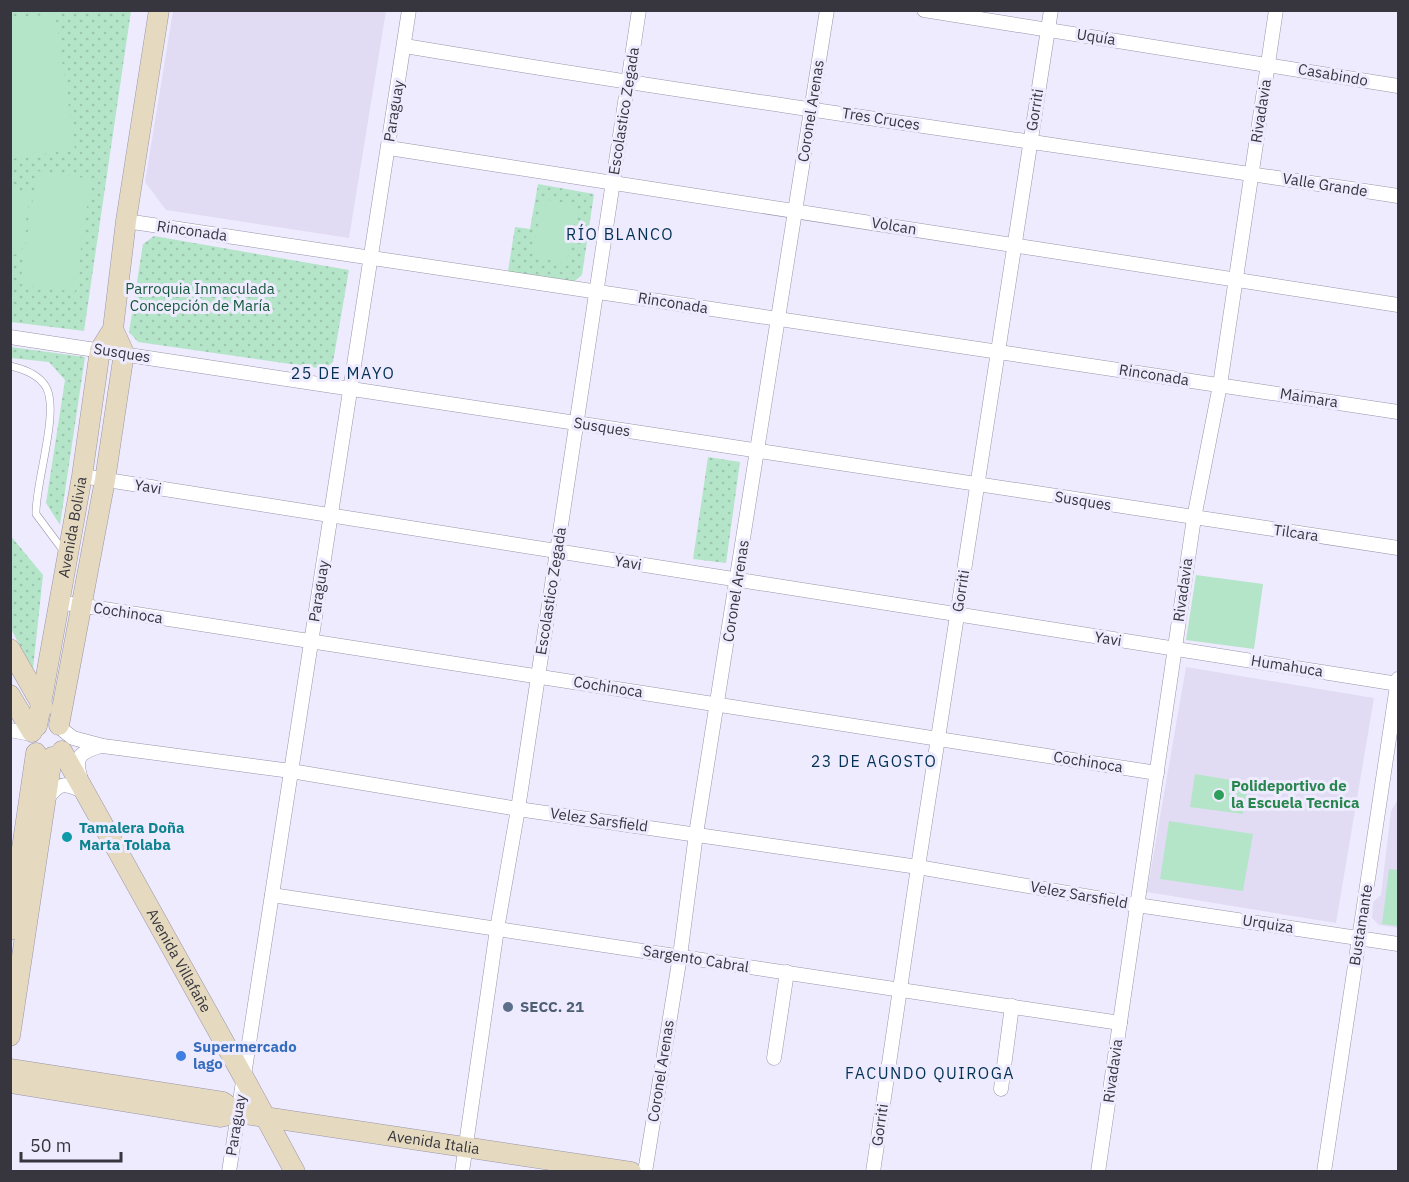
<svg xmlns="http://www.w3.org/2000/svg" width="1409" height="1182" font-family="'IBM Plex Sans',sans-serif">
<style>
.built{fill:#e1dcf3}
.grass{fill:url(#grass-dots)}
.garden{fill:#b4e5c9}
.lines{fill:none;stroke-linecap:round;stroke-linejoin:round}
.lane-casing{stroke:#9994a9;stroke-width:8}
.street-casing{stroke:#9994a9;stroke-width:15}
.secondary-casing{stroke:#9994a9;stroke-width:21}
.lane{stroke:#fff;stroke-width:7}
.street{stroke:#fff;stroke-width:14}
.secondary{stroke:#e5dabf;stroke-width:20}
.leisure-dot{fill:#2e9e5b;stroke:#efebfe;stroke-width:2}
.culture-dot{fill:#0f9aa8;stroke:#efebfe;stroke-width:2}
.service-dot{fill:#5c6f8a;stroke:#efebfe;stroke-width:2}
.shop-dot{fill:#3f7fe0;stroke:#efebfe;stroke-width:2}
.labels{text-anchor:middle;stroke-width:6;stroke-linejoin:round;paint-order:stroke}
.street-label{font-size:15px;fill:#37353e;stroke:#efebfe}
.park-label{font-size:15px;fill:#18593c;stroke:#efebfe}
.leisure-label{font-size:15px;font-weight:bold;fill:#27864d;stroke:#efebfe;text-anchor:start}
.culture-label{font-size:15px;font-weight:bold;fill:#0d838f;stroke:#efebfe;text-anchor:start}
.service-label{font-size:15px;font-weight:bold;fill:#4e5e75;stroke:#efebfe;text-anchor:start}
.shop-label{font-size:15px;font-weight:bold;fill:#366cbe;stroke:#efebfe;text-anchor:start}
.neighbourhood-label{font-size:16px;letter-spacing:1.5px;fill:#043256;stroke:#efebfe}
</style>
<defs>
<pattern id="grass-dots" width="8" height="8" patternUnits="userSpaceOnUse" patternTransform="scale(1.5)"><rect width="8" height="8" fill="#b4e5c9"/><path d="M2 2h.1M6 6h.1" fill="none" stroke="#9bc5ae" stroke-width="1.8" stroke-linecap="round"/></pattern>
</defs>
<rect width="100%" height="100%" fill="#efebfe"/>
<!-- built -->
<g class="built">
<polygon points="173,11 386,11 349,238 166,210 145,182"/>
<polygon points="1186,667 1374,698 1336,923 1147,892"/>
<polygon points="1398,799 1398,928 1379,925 1372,918 1373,902 1381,895 1391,811"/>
</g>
<!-- grass -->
<g class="grass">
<polygon points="11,11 131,11 84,331 11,322"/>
<polygon points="538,184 594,194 582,275 571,284 508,271 515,227 530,229"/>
<polygon points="154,236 349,270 333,362 325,369 138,342 129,332 143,244"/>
<polygon points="11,347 85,357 60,525 46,503 65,380 49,362 11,358"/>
<polygon points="708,457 740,462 726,563 693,559"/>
<polygon points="10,535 43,575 33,669 11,629"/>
</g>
<!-- garden -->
<g class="garden">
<polygon points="55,13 75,149 11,159 11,20"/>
<polygon points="37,171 91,179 75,292 20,284"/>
<polygon points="10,191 30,193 21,255 11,254"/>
<polygon points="542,199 577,205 567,263 533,257"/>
<polygon points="1196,575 1263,584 1254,649 1186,640"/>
<polygon points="1195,774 1249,783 1243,814 1190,807"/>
<polygon points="1169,821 1253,834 1243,891 1160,879"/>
<polygon points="1389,869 1398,870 1398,926 1382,924"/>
</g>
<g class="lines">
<defs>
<path id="lane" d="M10,366c14,3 29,9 36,21 14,24 -11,97 -10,127l29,39"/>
<g id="street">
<polyline points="924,10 1398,86"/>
<path d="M405,46c330,55 662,100 993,150"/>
<polyline points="389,148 1398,305"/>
<polyline points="126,221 1398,412"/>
<polyline points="10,337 1398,548"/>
<polyline points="82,476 1398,684"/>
<polyline points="59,602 1157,773"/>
<polyline points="10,730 31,734"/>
<polyline points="64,731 73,738 103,746 291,771 518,809 918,867 1137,905 1398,944"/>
<path d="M80,776c-6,-21 2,-24 20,-30"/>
<path d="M47,799c13,-18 18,-16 38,-7"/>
<polyline points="272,895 1120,1023"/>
<polyline points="774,1058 787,972"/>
<polyline points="1001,1089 1012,1006"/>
<polyline points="229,1172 409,10"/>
<polyline points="462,1172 497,929 518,809 639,10"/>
<polyline points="645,1172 680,956 696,834 827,10"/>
<polyline points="873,1172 918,867 1051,10"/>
<polyline points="1098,1172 1194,518 1220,385 1276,10"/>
<polyline points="1324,1172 1398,679"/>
</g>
<g id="secondary">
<polyline points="10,649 43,707"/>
<polyline points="10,695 32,732"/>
<polyline points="59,725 105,480 124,353 113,329"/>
<path id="s1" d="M37,726l45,-250 18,-126 13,-21 13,-108 33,-211"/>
<path id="s2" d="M62,751l181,325 52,96"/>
<polyline points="10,930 36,753"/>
<polyline points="10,1036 52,757"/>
<polyline points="10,1069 223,1102 238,1113"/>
<path id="s3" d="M10,1083l210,34 18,-4 393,59"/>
</g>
</defs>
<!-- lane casing -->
<use href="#lane" class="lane-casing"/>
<!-- street casing -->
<use href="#street" class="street-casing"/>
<!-- secondary casing -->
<use href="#secondary" class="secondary-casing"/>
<!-- lane -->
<use href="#lane" class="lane"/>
<!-- street -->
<use href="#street" class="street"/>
<!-- secondary -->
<use href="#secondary" class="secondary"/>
</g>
<!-- markers -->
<circle class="leisure-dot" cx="1219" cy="795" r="6"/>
<circle class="culture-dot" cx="67" cy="837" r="6"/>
<circle class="service-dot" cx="508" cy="1007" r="6"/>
<circle class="shop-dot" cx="181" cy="1056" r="6"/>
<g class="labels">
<!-- street labels -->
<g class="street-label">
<text transform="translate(1096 37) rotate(9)" y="5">Uquía</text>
<text transform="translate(1333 75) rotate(10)" y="5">Casabindo</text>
<text transform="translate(1035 110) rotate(-81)" y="5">Gorriti</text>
<text transform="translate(394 111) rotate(-81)" y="5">Paraguay</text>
<text transform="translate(624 111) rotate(-81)" y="5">Escolastico Zegada</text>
<text transform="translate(811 111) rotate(-81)" y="5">Coronel Arenas</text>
<text transform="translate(1261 111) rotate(-81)" y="5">Rivadavia</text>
<text transform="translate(881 119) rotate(9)" y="5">Tres Cruces</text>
<text transform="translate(1325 185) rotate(9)" y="5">Valle Grande</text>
<text transform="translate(894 226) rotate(9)" y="5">Volcan</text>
<text transform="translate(192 231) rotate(8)" y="5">Rinconada</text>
<text transform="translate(673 303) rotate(9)" y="5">Rinconada</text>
<text transform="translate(122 353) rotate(9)" y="5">Susques</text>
<text transform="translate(1154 375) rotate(9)" y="5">Rinconada</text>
<text transform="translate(1309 398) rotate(9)" y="5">Maimara</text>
<text transform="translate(602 427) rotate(9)" y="5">Susques</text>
<text transform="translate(148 487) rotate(9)" y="5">Yavi</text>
<text transform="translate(1083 501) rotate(9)" y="5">Susques</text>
<text dy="5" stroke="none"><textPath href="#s1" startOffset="202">Avenida Bolivia</textPath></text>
<text transform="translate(1296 533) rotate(8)" y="5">Tilcara</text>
<text transform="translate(628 563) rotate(9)" y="5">Yavi</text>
<text transform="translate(1183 590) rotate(-82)" y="5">Rivadavia</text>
<text transform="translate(319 591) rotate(-81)" y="5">Paraguay</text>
<text transform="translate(551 591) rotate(-81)" y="5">Escolastico Zegada</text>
<text transform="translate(736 591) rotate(-81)" y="5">Coronel Arenas</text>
<text transform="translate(961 591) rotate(-81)" y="5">Gorriti</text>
<text transform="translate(128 613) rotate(9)" y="5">Cochinoca</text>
<text transform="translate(1108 639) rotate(9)" y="5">Yavi</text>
<text transform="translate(1287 666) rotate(9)" y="5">Humahuca</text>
<text transform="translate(608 687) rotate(9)" y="5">Cochinoca</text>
<text transform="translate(1088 762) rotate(9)" y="5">Cochinoca</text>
<text transform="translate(599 820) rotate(8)" y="5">Velez Sarsfield</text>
<text transform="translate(1079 895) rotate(10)" y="5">Velez Sarsfield</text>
<text transform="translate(1268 924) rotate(9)" y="5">Urquiza</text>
<text transform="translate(1361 925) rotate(-81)" y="5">Bustamante</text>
<text transform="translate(696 959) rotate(9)" y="5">Sargento Cabral</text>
<text dy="5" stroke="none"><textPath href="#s2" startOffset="240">Avenida Villafañe</textPath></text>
<text transform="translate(661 1071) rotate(-81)" y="5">Coronel Arenas</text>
<text transform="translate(1113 1071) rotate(-82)" y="5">Rivadavia</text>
<text transform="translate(236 1125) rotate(-81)" y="5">Paraguay</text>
<text transform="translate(880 1125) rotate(-82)" y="5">Gorriti</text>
<text dy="5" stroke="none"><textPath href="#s3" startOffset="429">Avenida Italia</textPath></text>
</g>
<!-- park labels -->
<g class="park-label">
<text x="200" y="294">Parroquia Inmaculada<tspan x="200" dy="17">Concepción de María</tspan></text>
</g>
<!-- leisure labels -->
<g class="leisure-label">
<text x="1231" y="791">Polideportivo de<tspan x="1231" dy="17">la Escuela Tecnica</tspan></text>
</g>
<!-- culture labels -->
<g class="culture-label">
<text x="79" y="833">Tamalera Doña<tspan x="79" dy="17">Marta Tolaba</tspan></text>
</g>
<!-- service labels -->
<g class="service-label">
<text x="520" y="1012">SECC. 21</text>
</g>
<!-- shop labels -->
<g class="shop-label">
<text x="193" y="1052">Supermercado<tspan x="193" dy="17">lago</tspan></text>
</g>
<!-- neighbourhood labels -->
<g class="neighbourhood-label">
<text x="620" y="240">RÍO BLANCO</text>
<text x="343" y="379">25 DE MAYO</text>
<text x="874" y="767">23 DE AGOSTO</text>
<text x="930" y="1079">FACUNDO QUIROGA</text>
</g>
</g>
<!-- border -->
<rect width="1409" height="1182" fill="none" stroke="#37353e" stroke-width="24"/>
<!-- scale -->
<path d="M21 1152v9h100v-9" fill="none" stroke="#37353e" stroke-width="3"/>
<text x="30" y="1152" font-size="18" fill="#37353e" stroke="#efebfe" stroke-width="4.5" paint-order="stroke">50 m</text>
</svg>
